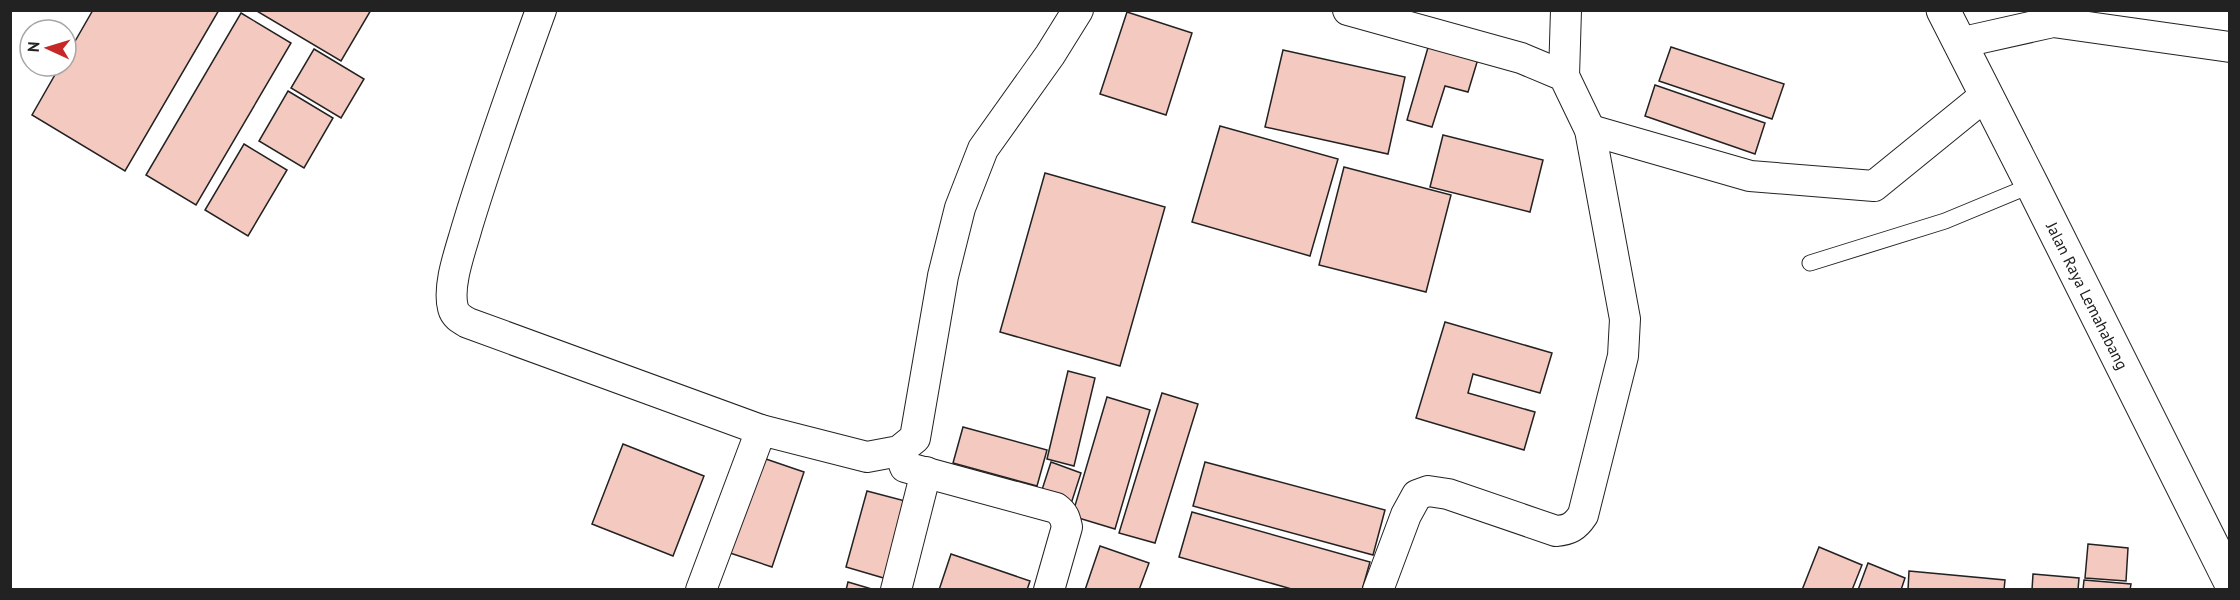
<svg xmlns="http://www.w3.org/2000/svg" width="2240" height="600" font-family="'PT Sans',sans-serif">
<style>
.building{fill:#f3c9c0;stroke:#222;stroke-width:1.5}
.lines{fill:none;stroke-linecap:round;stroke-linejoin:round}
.service-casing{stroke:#222;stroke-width:17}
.minor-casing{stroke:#222;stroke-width:32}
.primary-casing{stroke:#222;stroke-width:35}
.service{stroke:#fff;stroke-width:15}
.minor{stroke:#fff;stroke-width:30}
.primary{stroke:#fff;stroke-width:33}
.labels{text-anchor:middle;stroke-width:4.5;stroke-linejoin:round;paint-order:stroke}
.street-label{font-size:16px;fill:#222;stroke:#fff}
</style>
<rect width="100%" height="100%" fill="#fff"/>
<!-- building -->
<g class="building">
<polygon points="93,10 219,10 125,171 32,115 60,66 66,66 66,57"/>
<polygon points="255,10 371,10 341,61"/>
<polygon points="1127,12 1192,33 1166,115 1100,94"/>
<polygon points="241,13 291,43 196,205 146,175"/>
<polygon points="1429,44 1478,59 1468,92 1445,86 1432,127 1407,120"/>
<polygon points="1671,47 1784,84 1772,119 1659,81"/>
<polygon points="314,49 364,79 341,118 291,88"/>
<polygon points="1283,50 1405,77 1388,154 1265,127"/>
<polygon points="1655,85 1765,123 1755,154 1645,116"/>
<polygon points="288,91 333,118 304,168 259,141"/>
<polygon points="1220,126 1338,159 1310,256 1192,222"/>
<polygon points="1443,135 1543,160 1530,212 1430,187"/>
<polygon points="244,144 287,170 248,236 205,210"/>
<polygon points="1344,167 1451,195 1426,292 1319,265"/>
<polygon points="1045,173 1165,207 1120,366 1000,332"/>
<polygon points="1445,322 1552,353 1540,393 1473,374 1468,393 1535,412 1524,450 1416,418"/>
<polygon points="1068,371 1095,378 1074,466 1047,459"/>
<polygon points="1162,393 1198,404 1155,543 1119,533"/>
<polygon points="1107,397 1150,410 1115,529 1072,516"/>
<polygon points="963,427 1047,450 1037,486 953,463"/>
<polygon points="623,444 704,476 673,556 592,524"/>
<polygon points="763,458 804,472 772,567 730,553"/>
<polygon points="1051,462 1081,473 1069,510 1039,499"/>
<polygon points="1205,462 1385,510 1373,555 1193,506"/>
<polygon points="867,491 909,502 887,579 846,567"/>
<polygon points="1192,512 1370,562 1362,590 1295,590 1179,557"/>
<polygon points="2088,544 2128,548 2126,581 2085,578"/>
<polygon points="1100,546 1149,563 1139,590 1085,590"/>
<polygon points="1819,547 1862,565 1852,590 1802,590"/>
<polygon points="951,554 1030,581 1027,590 939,590"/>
<polygon points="1868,563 1905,578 1901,590 1858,590"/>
<polygon points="1909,571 2005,580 2004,590 1908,590"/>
<polygon points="2033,574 2079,578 2078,590 2032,590"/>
<polygon points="2084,580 2131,584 2130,590 2083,590"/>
<polygon points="848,582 875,590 846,590"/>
</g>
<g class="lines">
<defs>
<polyline id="service" points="1810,263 1945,221 2032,185"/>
<g id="minor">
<path d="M541,10c-26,72 -52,144 -74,217 -6,22 -20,58 -14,81 2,8 8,11 15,15l293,107"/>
<path d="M1348,10l173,48 43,18 26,54 35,189 -2,37 -40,159c-8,12 -14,15 -27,16l-108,-37 -20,-3 -11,4 -11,20 -28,75"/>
<polyline points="1959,43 2053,22 2230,47"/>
<polyline points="1564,76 1566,10"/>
<polyline points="1590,130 1750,176 1874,186 1986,95"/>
<path d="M899,451l6,16 151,41c8,6 9,10 11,19l-18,63"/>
<polyline points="701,590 761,430 867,457 899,451 915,438 943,276 960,208 983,149 1050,55 1078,10"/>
<polyline points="896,590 926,472"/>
</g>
<g id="primary">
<path id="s1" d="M1943,10l89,175 198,396"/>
</g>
</defs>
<!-- service casing -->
<use href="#service" class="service-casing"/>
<!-- minor casing -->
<use href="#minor" class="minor-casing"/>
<!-- primary casing -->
<use href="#primary" class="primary-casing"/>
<!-- service -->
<use href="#service" class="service"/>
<!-- minor -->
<use href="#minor" class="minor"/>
<!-- primary -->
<use href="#primary" class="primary"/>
</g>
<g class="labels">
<!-- street labels -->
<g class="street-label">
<text dy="6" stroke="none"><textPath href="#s1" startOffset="320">Jalan Raya Lemahabang</textPath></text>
</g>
</g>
<!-- border -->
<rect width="2240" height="600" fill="none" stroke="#222222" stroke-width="24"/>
<!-- north arrow -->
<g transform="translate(48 48) rotate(274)"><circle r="28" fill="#ffffff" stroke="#a7a7a7" stroke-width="1.5"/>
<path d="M0-4.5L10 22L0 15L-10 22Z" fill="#c62828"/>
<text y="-9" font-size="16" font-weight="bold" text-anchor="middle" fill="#222222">N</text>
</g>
</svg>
